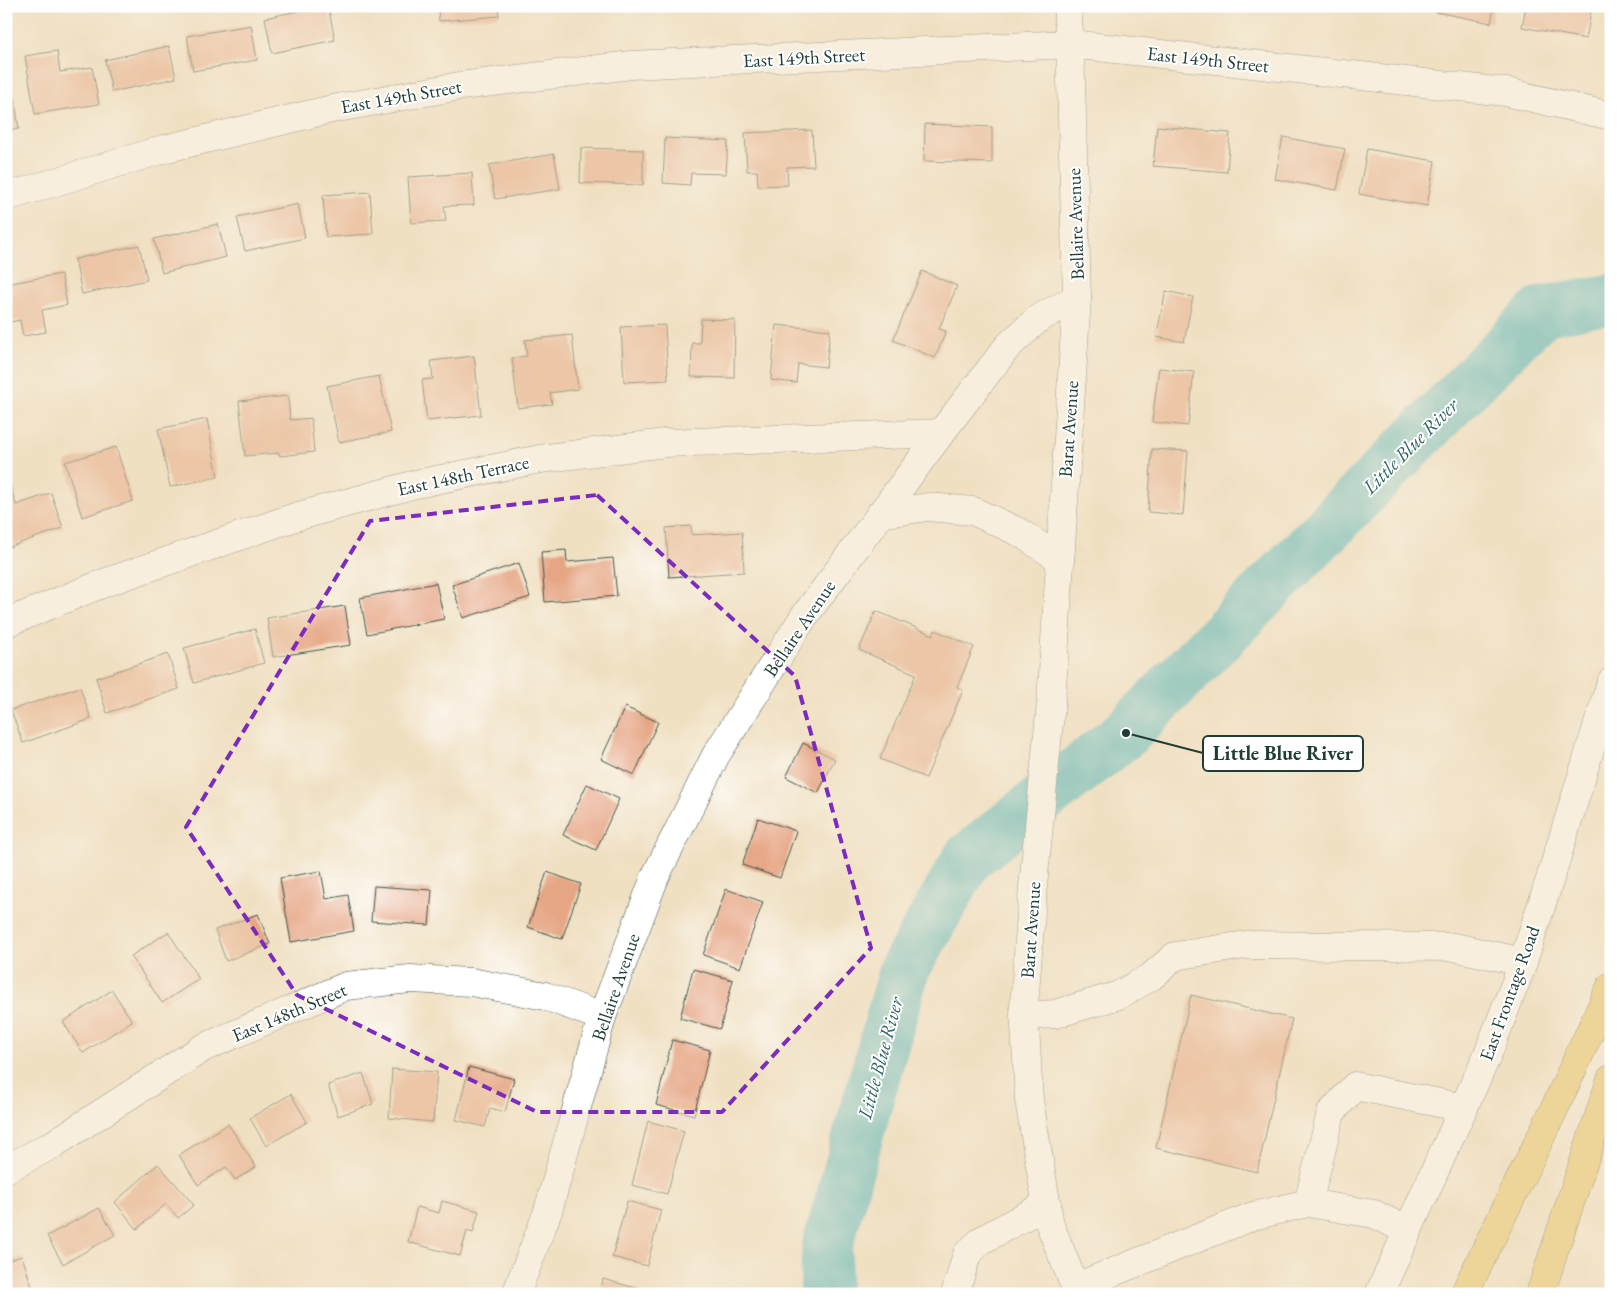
<svg xmlns="http://www.w3.org/2000/svg" width="1617" height="1300" font-family="'EB Garamond',serif">
<style>
.lines{fill:none;stroke-linecap:round;stroke-linejoin:round}
.river{stroke:#43b2bd;stroke-width:51}
.building{fill:#e6a684}
.minor-casing{stroke:#3e5549;stroke-width:29}
.highway-casing{stroke:#3e5549;stroke-width:29}
.minor{stroke:#fff;stroke-width:28}
.highway{stroke:#e9c769;stroke-width:28}
.marked{fill:none;stroke:#7b2cbf;stroke-width:4;stroke-dasharray:10 6;stroke-linejoin:round}
.labels{text-anchor:middle;stroke-width:4;stroke-linejoin:round;paint-order:stroke}
.street-label{font-size:19px;fill:#1f3d34;stroke:#fff}
.water-label{font-size:20px;font-style:italic;fill:#2c6664;stroke:#fff}
.leader{fill:none;stroke:#1f3d34;stroke-width:2}
.callout-dot{fill:#1f3d34;stroke:#fff;stroke-width:2}
.callout{fill:#fff;stroke:#1f3d34;stroke-width:2}
.callout-label{font-size:20px;text-anchor:middle;font-weight:bold;fill:#1f3d34}
</style>
<rect width="100%" height="100%" fill="#fff"/>
<filter id="ink" filterUnits="userSpaceOnUse"><feTurbulence type="fractalNoise" baseFrequency=".02" numOctaves="2"/><feDisplacementMap in="SourceGraphic" scale="10" xChannelSelector="R" yChannelSelector="G"/><feConvolveMatrix kernelMatrix="1 2 1 2 8 2 1 2 1" color-interpolation-filters="sRGB"/></filter>
<filter id="wash" filterUnits="userSpaceOnUse"><feTurbulence type="fractalNoise" baseFrequency=".0096" numOctaves="4" result="noise"/><feDisplacementMap in="SourceGraphic" scale="20" xChannelSelector="R" yChannelSelector="G"/><feGaussianBlur stdDeviation="1.12" result="paint"/><feColorMatrix in="noise" values="0 0 0 0 0 0 0 0 0 0 0 0 0 0 0 0 0 1.4 0 .05"/><feComposite in="paint" operator="in"/></filter>
<g filter="url(#wash)">
<rect width="100%" height="100%" fill="#f0e0c2"/>
<g class="lines">
<!-- river -->
<polyline class="river" points="825,1294 827,1247 905,968 968,858 1126,733 1542,311 1611,299"/>
</g>
<g id="blocks">
<!-- building -->
<g class="building">
<polygon points="321,6 328,6 335,40 272,53 265,18"/>
<polygon points="438,6 498,6 499,16 439,21"/>
<polygon points="1399,6 1416,6 1415,10"/>
<polygon points="1437,6 1494,6 1491,23 1436,12"/>
<polygon points="1526,6 1592,6 1586,39 1522,27"/>
<polygon points="251,25 257,60 193,71 187,36"/>
<polygon points="169,46 176,78 112,92 105,60"/>
<polygon points="57,51 60,72 92,67 99,104 35,114 25,56"/>
<polygon points="14,95 19,129 6,130 6,96"/>
<polygon points="925,124 992,127 992,163 924,161"/>
<polygon points="1157,126 1230,133 1227,172 1153,166"/>
<polygon points="812,130 814,166 787,167 788,185 758,186 757,171 747,171 745,133"/>
<polygon points="1283,137 1345,149 1337,190 1275,179"/>
<polygon points="665,138 728,141 726,174 691,173 690,185 663,183"/>
<polygon points="581,148 643,150 643,185 580,183"/>
<polygon points="1367,149 1435,161 1427,206 1359,194"/>
<polygon points="554,154 560,189 495,199 489,165"/>
<polygon points="472,173 474,205 444,206 446,221 411,223 408,177"/>
<polygon points="370,192 373,234 326,237 323,195"/>
<polygon points="298,204 305,238 245,251 237,217"/>
<polygon points="218,224 226,257 162,273 154,239"/>
<polygon points="139,245 147,280 82,294 75,259"/>
<polygon points="922,271 957,286 939,329 946,331 935,358 893,340"/>
<polygon points="61,274 67,305 42,310 46,332 23,336 20,320 6,323 6,284"/>
<polygon points="1166,291 1193,297 1184,342 1156,337"/>
<polygon points="701,319 735,320 734,378 691,377 692,343 700,343"/>
<polygon points="665,325 668,380 624,382 621,327"/>
<polygon points="776,325 830,330 826,367 798,364 796,383 771,380"/>
<polygon points="572,335 578,389 550,393 552,404 518,408 512,358 527,356 525,340"/>
<polygon points="474,356 481,415 427,421 422,380 433,379 431,361"/>
<polygon points="1159,368 1194,372 1188,426 1152,422"/>
<polygon points="379,376 391,432 339,442 327,386"/>
<polygon points="288,396 290,420 311,418 314,452 280,456 279,453 245,456 239,401"/>
<polygon points="207,419 218,477 170,487 158,429"/>
<polygon points="116,447 133,501 82,517 65,462"/>
<polygon points="1152,449 1188,451 1183,515 1148,512"/>
<polygon points="11,488 16,505 51,493 63,528 6,548 6,490"/>
<polygon points="691,526 692,535 742,532 744,572 669,577 666,528"/>
<polygon points="566,550 567,562 613,558 617,596 545,602 541,552"/>
<polygon points="519,563 530,597 463,618 452,585"/>
<polygon points="436,583 444,619 367,634 360,598"/>
<polygon points="345,606 351,645 273,657 267,618"/>
<polygon points="876,611 933,635 935,630 974,647 957,687 963,690 926,778 880,759 916,674 859,650"/>
<polygon points="255,629 264,663 194,683 184,648"/>
<polygon points="168,654 179,689 107,713 96,678"/>
<polygon points="80,687 91,719 23,743 11,710"/>
<polygon points="625,707 658,722 634,775 601,759"/>
<polygon points="803,743 835,759 818,793 786,777"/>
<polygon points="587,784 619,799 596,850 563,835"/>
<polygon points="758,818 796,831 780,878 742,865"/>
<polygon points="321,871 326,899 348,895 354,931 291,942 280,878"/>
<polygon points="547,872 581,884 562,939 528,927"/>
<polygon points="374,886 432,890 429,925 371,921"/>
<polygon points="726,889 763,902 740,968 703,955"/>
<polygon points="258,914 270,944 226,961 215,930"/>
<polygon points="168,932 199,979 162,1003 131,956"/>
<polygon points="693,969 733,980 720,1029 680,1018"/>
<polygon points="112,990 132,1021 83,1053 63,1022"/>
<polygon points="1191,995 1292,1019 1257,1172 1156,1148"/>
<polygon points="672,1040 710,1050 694,1115 656,1105"/>
<polygon points="469,1067 514,1079 505,1112 490,1108 485,1127 456,1120"/>
<polygon points="392,1069 437,1072 433,1122 389,1118"/>
<polygon points="363,1073 373,1104 338,1116 328,1085"/>
<polygon points="291,1094 307,1122 266,1146 250,1118"/>
<polygon points="648,1121 684,1131 667,1194 632,1185"/>
<polygon points="228,1124 256,1167 235,1180 226,1167 198,1185 179,1155"/>
<polygon points="158,1164 194,1205 178,1218 166,1204 137,1229 115,1202"/>
<polygon points="442,1201 479,1211 473,1233 467,1231 460,1256 408,1242 417,1207 439,1213"/>
<polygon points="627,1201 661,1210 647,1266 612,1257"/>
<polygon points="99,1208 115,1235 63,1264 47,1236"/>
<polygon points="22,1256 32,1287 12,1294 6,1294 6,1261"/>
<polygon points="603,1279 639,1289 638,1294 600,1294"/>
</g>
</g>
</g>
<g filter="url(#ink)">
<use href="#blocks" fill-opacity="0" stroke="#3e5549" stroke-width="1"/>
<g class="lines">
<defs>
<g id="minor">
<polyline points="1067,6 1070,44 1077,298 1051,703 1033,886 1024,1007 1029,1100 1050,1225 1078,1294"/>
<polyline points="6,197 164,149 332,109 460,86 631,65 1070,44 1506,92 1611,116"/>
<polyline points="880,514 928,507 973,511 1019,532 1060,559"/>
<polyline points="6,623 104,583 295,517 416,484 540,459 665,443 941,433"/>
<polyline points="1024,1016 1055,1014 1119,995 1152,976 1175,956 1246,945 1454,947 1523,962"/>
<polyline points="6,1169 52,1145 203,1048 346,986 410,979 471,982 545,996 602,1017"/>
<polyline points="1308,1203 1331,1113 1355,1086 1464,1108"/>
<polyline points="1076,1287 1253,1216 1308,1203 1374,1214 1408,1231"/>
<polyline points="516,1294 548,1211 602,1017 655,877 716,755 803,618 941,433 1008,346 1039,318 1077,298"/>
<polyline points="955,1294 967,1254 982,1240 1047,1204"/>
<polyline points="1379,1294 1487,1056 1520,971 1550,879 1611,682"/>
</g>
<g id="highway">
<polyline points="1464,1294 1551,1116 1611,986"/>
<polyline points="1540,1294 1611,1079"/>
</g>
</defs>
<!-- minor casing -->
<use href="#minor" class="minor-casing"/>
<!-- highway casing -->
<use href="#highway" class="highway-casing"/>
<!-- minor -->
<use href="#minor" class="minor"/>
<!-- highway -->
<use href="#highway" class="highway"/>
</g>
</g>
<!-- marked area -->
<path d="M0 0H1617V1300H0ZM597,495l198,181 76,272 -149,164h-185l-240,-117 -111,-168 184,-306z" fill="#f0e0c2" fill-opacity=".55" fill-rule="evenodd"/>
<path class="marked" d="M597,495l198,181 76,272 -149,164h-185l-240,-117 -111,-168 184,-306z"/>
<g class="labels">
<!-- street labels -->
<g class="street-label">
<text transform="translate(804 57) rotate(-3)" y="7">East 149th Street</text>
<text transform="translate(1208 59) rotate(6)" y="7">East 149th Street</text>
<text transform="translate(401 96) rotate(-10)" y="7">East 149th Street</text>
<text transform="translate(1075 224) rotate(-92)" y="7">Bellaire Avenue</text>
<text transform="translate(1068 429) rotate(-86)" y="7">Barat Avenue</text>
<text transform="translate(463 475) rotate(-12)" y="7">East 148th Terrace</text>
<text transform="translate(799 628) rotate(-56)" y="7">Bellaire Avenue</text>
<text transform="translate(1030 930) rotate(-86)" y="7">Barat Avenue</text>
<text transform="translate(615 987) rotate(-71)" y="7">Bellaire Avenue</text>
<text transform="translate(1509 993) rotate(-70)" y="7">East Frontage Road</text>
<text transform="translate(289 1012) rotate(-23)" y="7">East 148th Street</text>
</g>
<!-- water labels -->
<g class="water-label">
<text transform="translate(1410 446) rotate(-45)" y="7">Little Blue River</text>
<text transform="translate(880 1058) rotate(-75)" y="7">Little Blue River</text>
</g>
</g>
<!-- callouts -->
<path class="leader" d="M1126 733L1203 753"/>
<circle class="callout-dot" cx="1126" cy="733" r="5"/>
<rect class="callout" x="1203" y="736" width="160" height="35" rx="5"/>
<g class="callout-label">
<text x="1283" y="760">Little Blue River</text>
</g>
<!-- margin -->
<rect width="1617" height="1300" fill="none" stroke="#fff" stroke-width="25"/>
</svg>
